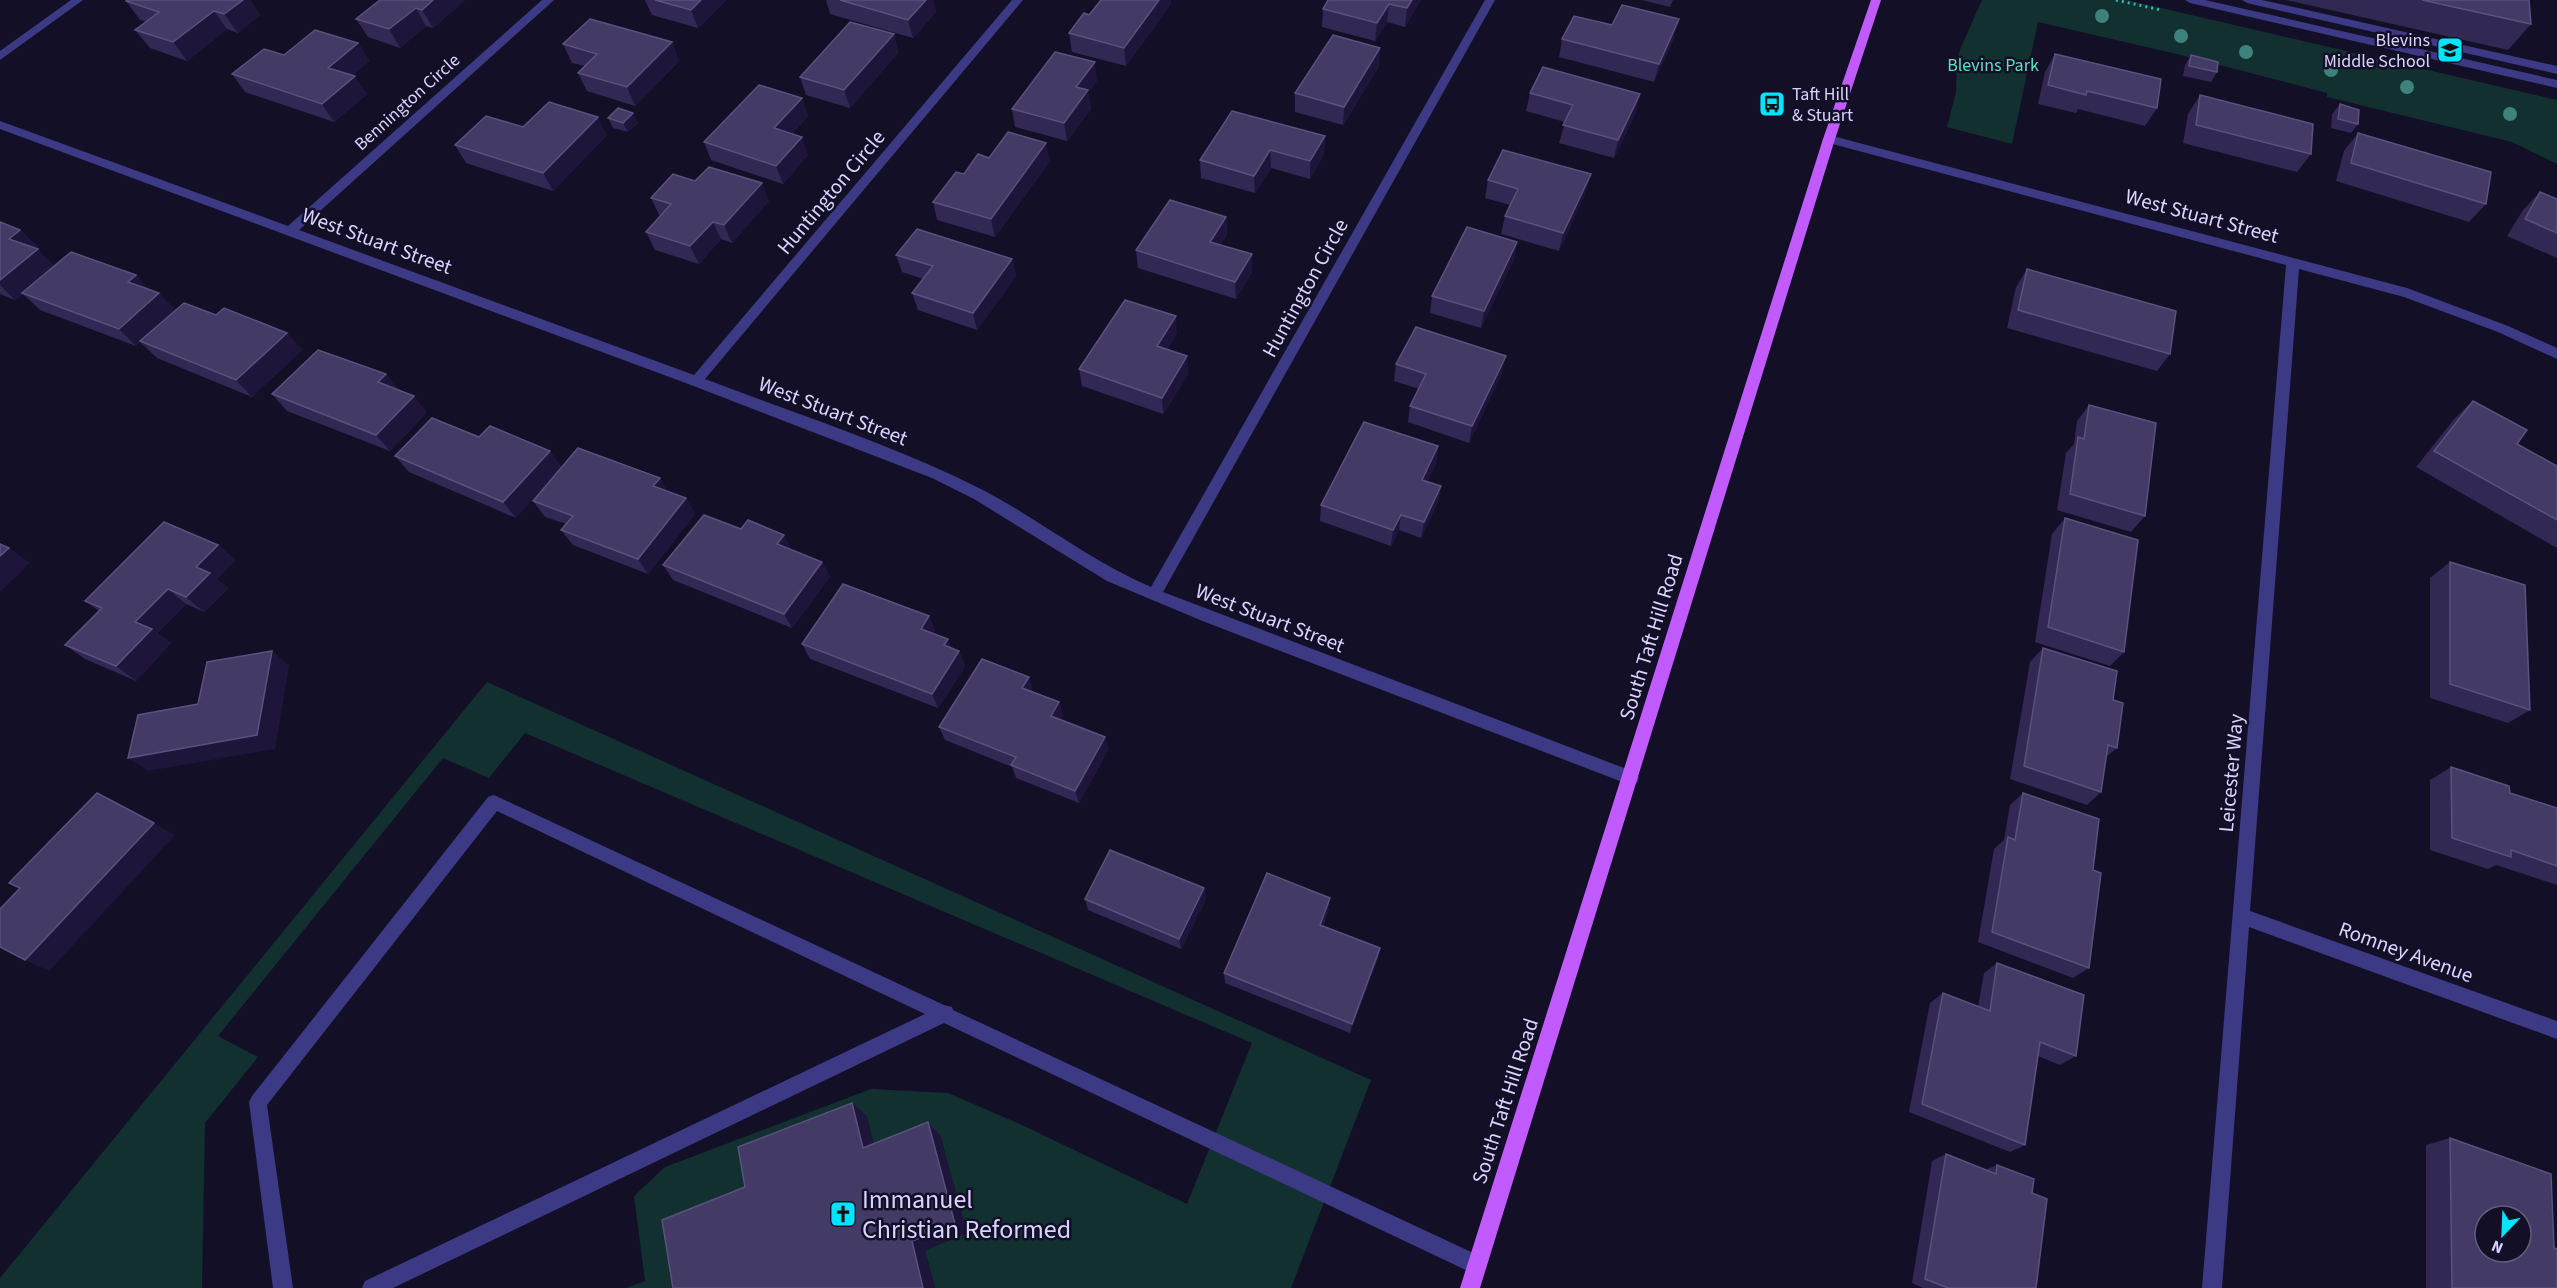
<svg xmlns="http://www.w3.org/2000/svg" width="2557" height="1288" font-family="'Source Sans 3',sans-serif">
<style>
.green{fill:#12302f}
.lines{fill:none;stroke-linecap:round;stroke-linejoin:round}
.path{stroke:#2fb8b0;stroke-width:3;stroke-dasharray:2 4;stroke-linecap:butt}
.minor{fill:#3d3a85;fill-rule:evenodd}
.major{fill:#c25bff;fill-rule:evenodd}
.tree{fill:#3d827b}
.wall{fill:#312854}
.shaded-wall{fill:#1d163a}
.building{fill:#433a66;stroke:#5a527e;stroke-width:1.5;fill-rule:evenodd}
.labels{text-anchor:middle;stroke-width:5;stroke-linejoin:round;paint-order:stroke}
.far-poi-label{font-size:18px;fill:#d9d4ff;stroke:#130f26;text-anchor:end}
.far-park-label{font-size:18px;fill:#5fe0c0;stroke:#130f26}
.far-street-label{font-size:18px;fill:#d9d4ff;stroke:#130f26}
.street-label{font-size:21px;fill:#d9d4ff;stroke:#130f26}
.near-poi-label{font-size:26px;fill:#d9d4ff;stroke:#130f26;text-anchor:start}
</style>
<rect width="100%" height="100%" fill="#130f26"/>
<!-- green -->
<g class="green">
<polygon points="1982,0 2127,0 2557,100 2557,164 2512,142 2327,97 2327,93 2181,55 2038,22 2012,144 1947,127 1956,92 1957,59 1961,47"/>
<polygon points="487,682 1371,1080 1291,1288 935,1288 925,1250 967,1233 940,1135 764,1198 695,1288 626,1288 645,1281 634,1196 665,1167 871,1089 948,1093 1022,1125 1187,1204 1252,1043 525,733 489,778 443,758 218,1036 258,1057 205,1123 202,1288 0,1288 0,1278"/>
</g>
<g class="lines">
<!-- path -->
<polyline class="path" points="2116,0 2161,10"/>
<!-- minor -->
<g class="minor">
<polygon points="71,0 83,0 0,60 0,51"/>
<path d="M542,0h12l-255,230 395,145 318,-375h11l-318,379c91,35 189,66 276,110 58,30 109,72 170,98l334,-587h10l-332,592 474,181 2,5 -2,5 -6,2 -6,-2 -420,-161 -98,-41 -133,-82 -42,-21 -241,-93 -691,-256v-8l288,105z"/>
<polygon points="2185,0 2205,0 2557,80 2557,88 2190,3"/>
<polygon points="2242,0 2262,0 2557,66 2557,74 2247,3"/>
<polygon points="1829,135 2407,288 2508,326 2557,348 2557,359 2498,332 2404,297 2299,269 2250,911 2557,1021 2557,1039 2249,927 2222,1288 2202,1288 2286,265 1825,142 1825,136"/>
<polygon points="494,795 944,1005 952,1007 953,1010 1484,1258 1486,1265 1484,1272 1477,1274 1470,1272 944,1023 393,1288 362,1288 365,1281 925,1014 497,811 267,1105 293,1288 273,1288 249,1102 252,1096 488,797"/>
</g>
<!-- major -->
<polygon class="major" points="1871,0 1881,0 1835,139 1480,1288 1460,1288 1823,139"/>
</g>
<!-- trees -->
<g class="tree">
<circle cx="2102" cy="16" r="7"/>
<circle cx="2181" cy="36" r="7"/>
<circle cx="2246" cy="52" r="7"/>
<circle cx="2331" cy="70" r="7"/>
<circle cx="2407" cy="87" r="7"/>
<circle cx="2510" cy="114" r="7"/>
</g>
<!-- wall -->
<g class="wall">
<polygon points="127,0 250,0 260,15 238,33 227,29 187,61 150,48 135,30 147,22 140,20 126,1"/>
<polygon points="380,0 465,0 433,28 426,26 400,48 368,37 356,19"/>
<polygon points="645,0 726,0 698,28 652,15"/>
<polygon points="826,0 933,0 936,12 913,38 830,14"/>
<polygon points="1421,0 1405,27 1387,22 1375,41 1322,27 1323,9"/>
<polygon points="1642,0 1673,0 1670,7"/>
<polygon points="2286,0 2529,0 2531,24 2508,50"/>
<polygon points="1171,4 1126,66 1072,52 1069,33 1089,15"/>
<polygon points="1612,25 1674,38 1654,82 1559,57 1562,39"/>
<polygon points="894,34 898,53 850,108 806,95 800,77"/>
<polygon points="672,42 679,61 635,106 587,91 578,73 585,66 572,63 563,44"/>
<polygon points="358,43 369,61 353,75 367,94 334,122 245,92 232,74 284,55"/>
<polygon points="2055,54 2157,108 2145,126 2078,109 2076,113 2038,104 2045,72"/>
<polygon points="2191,55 2217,72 2211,82 2183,76 2185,65"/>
<polygon points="1379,66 1343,125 1295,112 1295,93"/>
<polygon points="1097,81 1088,92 1091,109 1067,141 1015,127 1012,109"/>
<polygon points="1530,93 1636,112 1614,158 1559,143 1565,122 1526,111"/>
<polygon points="2200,95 2311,154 2297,172 2183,143 2188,114"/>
<polygon points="2340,104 2358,124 2351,133 2331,128 2332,114"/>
<polygon points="633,113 638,123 628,132 613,128 608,118"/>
<polygon points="808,116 792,134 808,155 783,184 711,160 704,142"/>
<polygon points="2358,133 2486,204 2469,222 2336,181 2344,151"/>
<polygon points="607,135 553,191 466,163 455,145"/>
<polygon points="1325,136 1324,154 1310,179 1271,168 1255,193 1201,178 1200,160"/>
<polygon points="989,158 1050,161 995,237 937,220 933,202 964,174"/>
<polygon points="1488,180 1586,192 1559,251 1501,234 1505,216 1510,205 1485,198"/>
<polygon points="695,181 769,201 732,243 721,239 699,264 655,250 646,232 661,216 659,215 651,198"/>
<polygon points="2540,192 2557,199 2557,258 2507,236 2523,210"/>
<polygon points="1226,217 1227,234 1220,245 1252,272 1236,299 1138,268 1136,250"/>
<polygon points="0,222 20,230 38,247 36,249 54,266 149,289 176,310 216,315 287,333 302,350 252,397 157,358 140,342 136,346 40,310 23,294 15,300 0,294"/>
<polygon points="1517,242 1514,259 1481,328 1430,313 1432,296"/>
<polygon points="896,255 1012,259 1016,276 977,330 918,310 912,293 923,279 902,272"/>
<polygon points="2027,269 2170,354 2157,371 2007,328 2016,287"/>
<polygon points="1177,333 1167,350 1189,373 1163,414 1082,386 1079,369"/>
<polygon points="1396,364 1502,373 1469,443 1408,422 1410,406 1419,389 1394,381"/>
<polygon points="386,374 398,390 427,412 390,451 287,411 272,394"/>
<polygon points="2473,401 2517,444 2557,466 2557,548 2416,467 2455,418"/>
<polygon points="2089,405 2145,516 2131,532 2057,510 2066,453 2074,444 2077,421"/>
<polygon points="479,437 516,518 409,472 395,456"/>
<polygon points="1438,446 1436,463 1427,482 1441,486 1438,502 1421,538 1399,530 1391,546 1320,521 1321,505"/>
<polygon points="660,478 667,491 686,498 695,514 648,574 573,545 561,530 566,524 545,517 533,501"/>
<polygon points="2065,518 2124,652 2110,666 2035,642 2052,534"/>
<polygon points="218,545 235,560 217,579 228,588 204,612 186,604 157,633 171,643 136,681 85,659 65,645 99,611 85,601"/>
<polygon points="791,550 822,562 830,577 792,628 673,580 663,565"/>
<polygon points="2450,562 2530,710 2508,723 2430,698 2430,578"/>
<polygon points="929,616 935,631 933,633 948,639 951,648 959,651 965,666 938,708 810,659 802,644"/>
<polygon points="2043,648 2113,700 2117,748 2106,757 2101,792 2087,805 2010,779 2030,662"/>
<polygon points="1033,691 1033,692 1059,702 1063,716 1060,720 1105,737 1108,750 1079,803 1016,778 1012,767 945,740 939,727"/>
<polygon points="2451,767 2510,793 2557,808 2557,885 2496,865 2488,869 2430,850 2430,780"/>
<polygon points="2023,793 2093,870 2089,968 2073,978 1978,942 1994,849 2004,840 2010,805"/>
<polygon points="1204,888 1206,899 1181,949 1088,910 1085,899"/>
<polygon points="1329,909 1323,926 1380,948 1378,958 1350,1033 1225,983 1224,973"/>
<polygon points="1997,963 2076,1056 2060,1065 2038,1056 2025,1145 2010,1152 1909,1112 1930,1003 1943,993 1978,1007 1984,973"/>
<polygon points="2450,1138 2554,1248 2557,1288 2426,1288 2426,1145"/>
<polygon points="1946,1154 1985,1170 1997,1165 2036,1288 1923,1288 1912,1283 1932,1161"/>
</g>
<!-- shaded-wall -->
<g class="shaded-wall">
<polygon points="243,0 250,0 260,15 238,33 224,14"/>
<polygon points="433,0 465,0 433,28 422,10"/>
<polygon points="701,0 726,0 698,28 691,10"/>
<polygon points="926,0 933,0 936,12 913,38 908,20"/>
<polygon points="1159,0 1171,0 1171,4 1126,66 1124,48"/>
<polygon points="1412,0 1421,0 1405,27 1407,8"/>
<polygon points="1389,4 1387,22 1375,41 1377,23"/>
<polygon points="416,8 426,26 400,48 389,29"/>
<polygon points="214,11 227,29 187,61 173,42"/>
<polygon points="1679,19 1674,38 1654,82 1659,64"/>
<polygon points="894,34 898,53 850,108 844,90"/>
<polygon points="672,42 679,61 635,106 627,87"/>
<polygon points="358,43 369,61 341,86 328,68"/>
<polygon points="1380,48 1379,66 1343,125 1344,107"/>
<polygon points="1095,62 1097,81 1088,92 1091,109 1067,141 1064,123 1076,87"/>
<polygon points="355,76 367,94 334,122 322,104"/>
<polygon points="1640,94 1636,112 1614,158 1618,140"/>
<polygon points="802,98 808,116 781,146 774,128"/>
<polygon points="633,113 638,123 628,132 623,123"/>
<polygon points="598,117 607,135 553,191 543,173"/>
<polygon points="1325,136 1324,154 1310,179 1310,161"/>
<polygon points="802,137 808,155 783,184 776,166"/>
<polygon points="1046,143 1050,161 995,237 991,219"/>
<polygon points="1270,150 1271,168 1255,193 1254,176"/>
<polygon points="1591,174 1586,192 1559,251 1563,233"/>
<polygon points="762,183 769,201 732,243 724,225"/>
<polygon points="1226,217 1227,234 1211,259 1210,242"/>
<polygon points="713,222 721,239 699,264 690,246"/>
<polygon points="20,230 38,247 27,256 9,239"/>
<polygon points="1517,242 1514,259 1481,328 1484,311"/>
<polygon points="38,249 55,267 15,300 0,285 0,280"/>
<polygon points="1252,254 1252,272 1236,299 1235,282"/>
<polygon points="1012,259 1016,276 977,330 973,313"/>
<polygon points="136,275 152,292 128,282"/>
<polygon points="159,293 176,310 136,346 119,329"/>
<polygon points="1176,316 1177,333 1159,363 1157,346"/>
<polygon points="287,333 302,350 252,397 236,380"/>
<polygon points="1187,356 1189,373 1163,414 1162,398"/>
<polygon points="1506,356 1502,373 1469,443 1472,426"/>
<polygon points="386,374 399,391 378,382"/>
<polygon points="414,396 427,412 390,451 376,435"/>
<polygon points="1438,446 1436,463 1420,496 1422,480"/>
<polygon points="550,451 562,467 516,518 503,502"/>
<polygon points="660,478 669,494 653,486"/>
<polygon points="1441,486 1438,502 1421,538 1424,522"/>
<polygon points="686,498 695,514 648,574 638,559"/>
<polygon points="1401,515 1399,530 1391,546 1393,530"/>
<polygon points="784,535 792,550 777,544"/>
<polygon points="218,545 235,560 217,579 228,588 204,612 186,597 196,567"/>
<polygon points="9,548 30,563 0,592 0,556"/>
<polygon points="822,562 830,577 792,628 784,614"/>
<polygon points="168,589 186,604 157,633 171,643 136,681 116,666 135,622"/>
<polygon points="929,616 935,631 927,643 921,629"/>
<polygon points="948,639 953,653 944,645"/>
<polygon points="272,651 289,665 275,749 148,771 128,758"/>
<polygon points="959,651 965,666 938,708 932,694"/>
<polygon points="1029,677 1033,691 1027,702 1022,688"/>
<polygon points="1059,702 1063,716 1055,729 1051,716"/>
<polygon points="1105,737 1108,750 1079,803 1075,791"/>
<polygon points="154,823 175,835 49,971 25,960"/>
<polygon points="1204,888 1206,899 1181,949 1179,939"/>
<polygon points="1330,898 1329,909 1319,935 1320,925"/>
<polygon points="1380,948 1378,958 1350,1033 1352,1024"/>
<polygon points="852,1103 867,1116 878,1160 863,1148"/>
<polygon points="928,1122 940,1135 967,1233 925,1250 935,1288 923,1288 912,1241"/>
</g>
<!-- building -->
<g class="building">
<polygon points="127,0 243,0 224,14 214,11 173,42 135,30 159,12 126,1"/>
<polygon points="380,0 433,0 422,10 416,8 389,29 356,19"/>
<polygon points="655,0 701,0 691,10"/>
<polygon points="840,0 926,0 908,20"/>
<polygon points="1101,0 1159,0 1124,48 1069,33 1084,13 1089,15"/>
<polygon points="1328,0 1412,0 1407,8 1389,4 1377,23 1323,9"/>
<polygon points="2422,0 2529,0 2531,24"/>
<polygon points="1622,5 1679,19 1659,64 1562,39 1574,16 1612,25"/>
<polygon points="590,19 672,42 627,87 578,73 597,54 563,44"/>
<polygon points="850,22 894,34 844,90 800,77"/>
<polygon points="315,30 358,43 328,68 355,76 322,104 232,74 264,49 284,55"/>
<polygon points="1333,35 1380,48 1344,107 1295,93"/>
<polygon points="1055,52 1095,62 1076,87 1088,90 1064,123 1012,109"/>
<polygon points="2055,54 2161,79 2157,108 2087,91 2086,95 2048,85"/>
<polygon points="2191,55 2218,62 2217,72 2189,66"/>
<polygon points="1543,67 1640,94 1618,140 1563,125 1573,105 1530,93"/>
<polygon points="759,85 802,98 774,128 802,137 776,166 704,142"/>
<polygon points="2200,95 2313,124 2311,154 2196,125"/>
<polygon points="549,102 598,117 543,173 455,145 486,116 523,127"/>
<polygon points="2340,104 2359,110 2358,124 2338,119"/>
<polygon points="618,108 633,113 623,123 608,118"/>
<polygon points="1232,111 1325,136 1310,161 1270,150 1254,176 1200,160"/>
<polygon points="1008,132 1046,143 991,219 933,202 956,172 964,174 978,154 989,158"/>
<polygon points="2358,133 2491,172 2486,204 2351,163"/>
<polygon points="1503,150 1591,174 1563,233 1505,216 1518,189 1488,180"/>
<polygon points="709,167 762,183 724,225 713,222 690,246 646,232 671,204 651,198 673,174 695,181"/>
<polygon points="2540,192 2557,199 2557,233 2525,219"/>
<polygon points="1170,200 1226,217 1210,242 1252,254 1235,282 1136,250"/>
<polygon points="0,222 20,230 9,239 38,249 0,280"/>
<polygon points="1467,227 1517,242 1484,311 1432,296"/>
<polygon points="917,229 1012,259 973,313 912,293 933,266 896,255"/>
<polygon points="71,252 136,275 128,282 159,293 119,329 22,293"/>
<polygon points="2027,269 2176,311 2170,354 2018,310"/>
<polygon points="1125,300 1176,316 1157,346 1187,356 1162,398 1079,369"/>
<polygon points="184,303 216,315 224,308 287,333 236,380 140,341"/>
<polygon points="1416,327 1506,356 1472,426 1410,406 1426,374 1396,364"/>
<polygon points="318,350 386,374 378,382 414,396 376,435 272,394"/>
<polygon points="2473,401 2527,430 2517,444 2557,466 2557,520 2434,451"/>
<polygon points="2089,405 2156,423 2145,516 2070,494 2078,437 2084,439"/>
<polygon points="432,418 479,437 490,426 550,451 503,502 395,456"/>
<polygon points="1364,422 1438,446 1422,480 1441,486 1424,522 1401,515 1393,530 1321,505"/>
<polygon points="578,448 660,478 653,486 686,498 638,559 561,530 573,516 533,501"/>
<polygon points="704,515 741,529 748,520 784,535 777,544 822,562 784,614 663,565"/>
<polygon points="2065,518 2138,540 2124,652 2048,627"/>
<polygon points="164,522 218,545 196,567 210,573 186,597 168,589 135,622 152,629 116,666 65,645 102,608 85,601"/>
<polygon points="0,544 9,548 0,556"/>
<polygon points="2450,562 2525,585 2530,710 2450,684"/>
<polygon points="843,584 929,616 921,629 948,639 944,645 959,651 932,694 802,644"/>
<polygon points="2043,648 2117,671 2113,700 2123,703 2117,748 2108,745 2101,792 2024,766"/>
<polygon points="272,651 257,735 128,758 138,715 198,704 207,662"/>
<polygon points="982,659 1029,677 1022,688 1059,702 1051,716 1105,737 1075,791 1011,765 1016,757 939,727"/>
<polygon points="2451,767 2509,786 2510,793 2557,808 2557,866 2511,850 2511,857 2452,838"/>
<polygon points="97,793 154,823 25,960 0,947 0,909 20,888 9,883"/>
<polygon points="2023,793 2099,819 2093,870 2101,873 2089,968 1992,932 2008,837 2015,840"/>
<polygon points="1110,850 1204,888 1179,939 1085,899"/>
<polygon points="1267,873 1330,898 1320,925 1380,948 1352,1024 1224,973"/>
<polygon points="1997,963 2084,995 2076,1056 2040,1042 2025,1145 1922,1104 1943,993 1990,1011"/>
<polygon points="852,1103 863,1148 928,1122 955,1224 912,1241 923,1288 673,1288 662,1220 745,1187 738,1147"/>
<path d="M2450,1138l101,36 3,74 3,1v39h-105zM2485,1216h36v36h-36z"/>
<polygon points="1946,1154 1996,1174 1997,1165 2034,1179 2032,1193 2047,1199 2036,1288 1948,1288 1925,1279"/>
</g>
<!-- icons -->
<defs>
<symbol id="school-square" viewBox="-11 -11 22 22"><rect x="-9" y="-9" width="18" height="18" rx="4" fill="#00e5ff" stroke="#130f26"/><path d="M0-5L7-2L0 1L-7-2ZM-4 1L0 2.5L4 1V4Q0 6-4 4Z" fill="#111"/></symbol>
<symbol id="bus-square" viewBox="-11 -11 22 22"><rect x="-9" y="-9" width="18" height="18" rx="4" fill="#00e5ff" stroke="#130f26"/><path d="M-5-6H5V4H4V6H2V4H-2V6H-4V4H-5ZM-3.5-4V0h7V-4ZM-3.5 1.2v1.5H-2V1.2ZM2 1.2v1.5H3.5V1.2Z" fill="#111"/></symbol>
<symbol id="church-square" viewBox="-11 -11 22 22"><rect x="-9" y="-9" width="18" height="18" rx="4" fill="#00e5ff" stroke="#130f26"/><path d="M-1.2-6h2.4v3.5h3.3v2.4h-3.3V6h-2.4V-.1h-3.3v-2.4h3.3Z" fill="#111"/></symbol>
</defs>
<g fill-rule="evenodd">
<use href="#school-square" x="2435" y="35" width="30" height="30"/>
<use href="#bus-square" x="1757" y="89" width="30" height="30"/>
<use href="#church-square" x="828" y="1199" width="30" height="30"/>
</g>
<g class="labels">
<!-- far-poi labels -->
<g class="far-poi-label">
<text x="2430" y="46">Blevins<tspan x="2430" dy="21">Middle School</tspan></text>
<text x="1792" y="100" text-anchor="start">Taft Hill<tspan x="1792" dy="21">&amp; Stuart</tspan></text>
</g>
<!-- far-park labels -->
<g class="far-park-label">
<text x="1993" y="71">Blevins Park</text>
</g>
<!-- far-street labels -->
<g class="far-street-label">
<text transform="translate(407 102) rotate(-42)" y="6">Bennington Circle</text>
</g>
<!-- street labels -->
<g class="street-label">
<text transform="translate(831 192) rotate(-50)" y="7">Huntington Circle</text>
<text transform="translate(2202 216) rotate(15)" y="7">West Stuart Street</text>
<text transform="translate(377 241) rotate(20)" y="7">West Stuart Street</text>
<text transform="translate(1305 288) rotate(-61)" y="7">Huntington Circle</text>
<text transform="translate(833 411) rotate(21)" y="7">West Stuart Street</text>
<text transform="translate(1270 618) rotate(21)" y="7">West Stuart Street</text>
<text transform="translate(1651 637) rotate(-73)" y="7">South Taft Hill Road</text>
<text transform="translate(2231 773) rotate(-85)" y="7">Leicester Way</text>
<text transform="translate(2406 952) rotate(20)" y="7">Romney Avenue</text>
<text transform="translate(1505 1101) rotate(-72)" y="7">South Taft Hill Road</text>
</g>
<!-- near-poi labels -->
<g class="near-poi-label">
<text x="862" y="1208">Immanuel<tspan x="862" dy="30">Christian Reformed</tspan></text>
</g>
</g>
<!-- north arrow -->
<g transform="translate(2503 1234) rotate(203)"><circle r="28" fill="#130f26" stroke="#625e7d" stroke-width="1.5"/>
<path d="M0-4.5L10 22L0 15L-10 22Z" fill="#00e5ff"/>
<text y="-9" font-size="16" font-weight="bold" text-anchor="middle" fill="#d9d4ff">N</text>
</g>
</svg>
